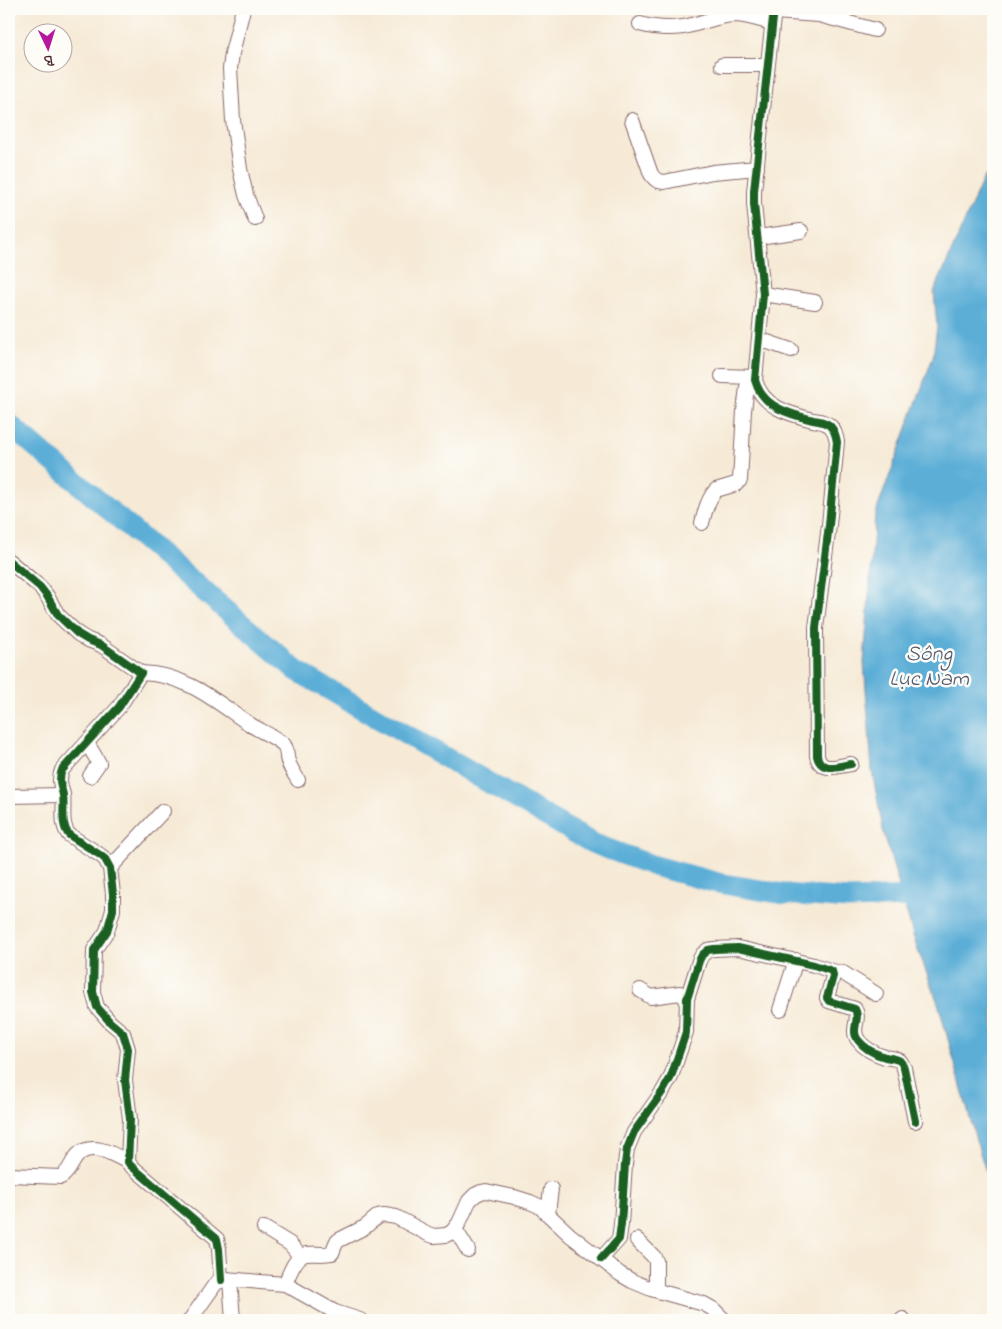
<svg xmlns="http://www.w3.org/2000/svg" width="1002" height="1329" font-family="'Indie Flower',sans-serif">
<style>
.water{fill:#5baed7;stroke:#526681}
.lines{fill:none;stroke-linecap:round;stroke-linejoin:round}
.river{stroke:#5baed7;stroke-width:21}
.minor-casing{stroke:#866667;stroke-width:16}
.minor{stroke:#fff;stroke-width:14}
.cycleway-casing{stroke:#fdfcf7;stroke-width:11}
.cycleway{stroke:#1b5e20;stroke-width:8}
.labels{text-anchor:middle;stroke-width:5;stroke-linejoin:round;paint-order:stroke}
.water-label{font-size:22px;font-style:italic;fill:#515870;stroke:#fdfcf7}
</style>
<rect width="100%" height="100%" fill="#fdfcf7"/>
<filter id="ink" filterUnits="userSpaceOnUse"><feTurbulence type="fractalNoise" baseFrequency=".02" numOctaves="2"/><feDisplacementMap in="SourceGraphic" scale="10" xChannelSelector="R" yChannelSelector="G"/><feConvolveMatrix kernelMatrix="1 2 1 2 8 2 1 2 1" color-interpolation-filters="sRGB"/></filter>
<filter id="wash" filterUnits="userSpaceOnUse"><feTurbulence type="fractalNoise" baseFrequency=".0096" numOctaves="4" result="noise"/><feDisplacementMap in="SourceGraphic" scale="20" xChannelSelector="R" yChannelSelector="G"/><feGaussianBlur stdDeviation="1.12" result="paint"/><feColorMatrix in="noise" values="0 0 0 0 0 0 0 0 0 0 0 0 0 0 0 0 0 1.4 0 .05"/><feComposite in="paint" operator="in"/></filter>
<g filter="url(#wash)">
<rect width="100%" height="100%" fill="#f6ead6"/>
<!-- water -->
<polygon class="water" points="993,167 993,1194 976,1140 938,1003 916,945 883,830 872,770 864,663 875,515 933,357 937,327 934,292 983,179"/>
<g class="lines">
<!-- river -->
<polyline class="river" points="9,424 297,671 592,843 654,866 718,883 784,894 849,899 915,897 931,894"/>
</g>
</g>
<g filter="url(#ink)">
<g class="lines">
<defs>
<g id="minor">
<polyline points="243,9 232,53 230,69 233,120 240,169 246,195 255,219"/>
<path d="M774,9l-20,182v13l9,90 -8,86c7,27 34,34 58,40 7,1 14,2 18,7 4,4 5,9 6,15l-8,83 -13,103 1,128c4,17 20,10 34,8"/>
<polyline points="774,12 819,15 875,30"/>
<path d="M640,24c14,4 29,5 43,3 17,-3 33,-11 51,-12 12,0 26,5 38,8"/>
<polyline points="722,65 767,65"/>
<path d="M632,120l19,54c4,6 6,7 13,8l49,-10 44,-4"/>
<polyline points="758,237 801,231"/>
<polyline points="763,294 815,302"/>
<polyline points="759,339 791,350"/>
<polyline points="722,376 755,377"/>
<path d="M702,523c3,-12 6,-24 14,-33l20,-6 4,-4 4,-69 3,-24 2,-3 6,-4"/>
<path d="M9,561l31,26 7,9 11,19 20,19 10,6 13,5 40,28 -22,34 -57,63c-4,10 -1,16 1,25 2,14 -3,29 6,40l31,20 5,4 5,9 3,26v16l-6,21 -13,19 -1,42 4,15 13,15 13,11 5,16 -3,31 5,39 -2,43 2,3 87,74 2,10 2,31"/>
<path d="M141,673c45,1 74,28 110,52 9,6 25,12 33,20 3,4 2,6 3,11 0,8 7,17 11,24"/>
<polyline points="87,743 99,763 90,776"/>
<polyline points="9,796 63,795"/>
<polyline points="110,868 163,811"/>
<polyline points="832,971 843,973 876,994"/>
<polyline points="640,990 651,997 680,993 687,999"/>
<polyline points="780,1010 796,960"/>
<path d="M9,1175l52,2c9,-5 10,-15 17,-22 14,-14 37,0 50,7"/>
<polyline points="548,1213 551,1189"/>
<polyline points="264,1228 290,1244 300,1256"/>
<polyline points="455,1229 468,1250"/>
<polyline points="637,1240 654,1257 656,1261 656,1290"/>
<path d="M601,1259l18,-20 2,-15 4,-60 2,-15 7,-17 29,-41 8,-14 15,-45 1,-33 12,-38 3,-6 6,-5 6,-1 24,-1 76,17 18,6 1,5 -6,22 2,3 26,8c6,10 -5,21 3,31 6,8 17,14 27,17 4,1 11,1 15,4 2,2 3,5 4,7l11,53"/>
<polyline points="230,1280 233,1320"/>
<path d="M285,1284c4,-9 10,-28 21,-30 9,-1 17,1 26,-1l4,-10 3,-3 26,-13 13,-11 6,-1 12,2 32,17 6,2 12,-1 6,-3 7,-9 10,-22 6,-6 6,-3 5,-1 28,6 16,5 9,4 31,29 50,39 12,7 19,8 53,15 9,5 11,11"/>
<polyline points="190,1320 216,1283 225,1279 285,1284 335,1312 360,1320"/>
<polyline points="902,1320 903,1319"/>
</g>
</defs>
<!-- minor casing -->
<use href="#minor" class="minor-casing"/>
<!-- minor -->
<use href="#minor" class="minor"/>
<defs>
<g id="cycleway">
<path d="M774,9l-20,182v13l9,90 -8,86c7,27 34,34 58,40 7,1 14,2 18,7 4,4 5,9 6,15l-8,83 -13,103 1,128c4,17 20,10 34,8"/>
<path d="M9,561l31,26 7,9 11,19 20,19 10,6 13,5 40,28 -22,34 -57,63c-4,10 -1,16 1,25 2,14 -3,29 6,40l31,20 5,4 5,9 3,26v16l-6,21 -13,19 -1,42 4,15 13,15 13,11 5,16 -3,31 5,39 -2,43 2,3 87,74 2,10 2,31"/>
<path d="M601,1259l18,-20 2,-15 4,-60 2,-15 7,-17 29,-41 8,-14 15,-45 1,-33 12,-38 3,-6 6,-5 6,-1 24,-1 76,17 18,6 1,5 -6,22 2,3 26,8c6,10 -5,21 3,31 6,8 17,14 27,17 4,1 11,1 15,4 2,2 3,5 4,7l11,53"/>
</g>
</defs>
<!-- cycleway casing -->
<use href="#cycleway" class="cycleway-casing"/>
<!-- cycleway -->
<use href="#cycleway" class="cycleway"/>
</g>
</g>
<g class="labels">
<!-- water labels -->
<g class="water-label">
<text x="929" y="660">Sông<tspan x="929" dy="25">Lục Nam</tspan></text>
</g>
</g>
<!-- margin -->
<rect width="1002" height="1329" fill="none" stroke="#fdfcf7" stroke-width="30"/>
<!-- north arrow -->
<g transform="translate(48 48) rotate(176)"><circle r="24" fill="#fdfcf7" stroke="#b5a4a5"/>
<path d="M0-4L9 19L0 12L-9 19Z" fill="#b5179e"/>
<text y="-8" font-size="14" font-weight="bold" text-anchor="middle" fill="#4a1f2b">B</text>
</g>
</svg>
